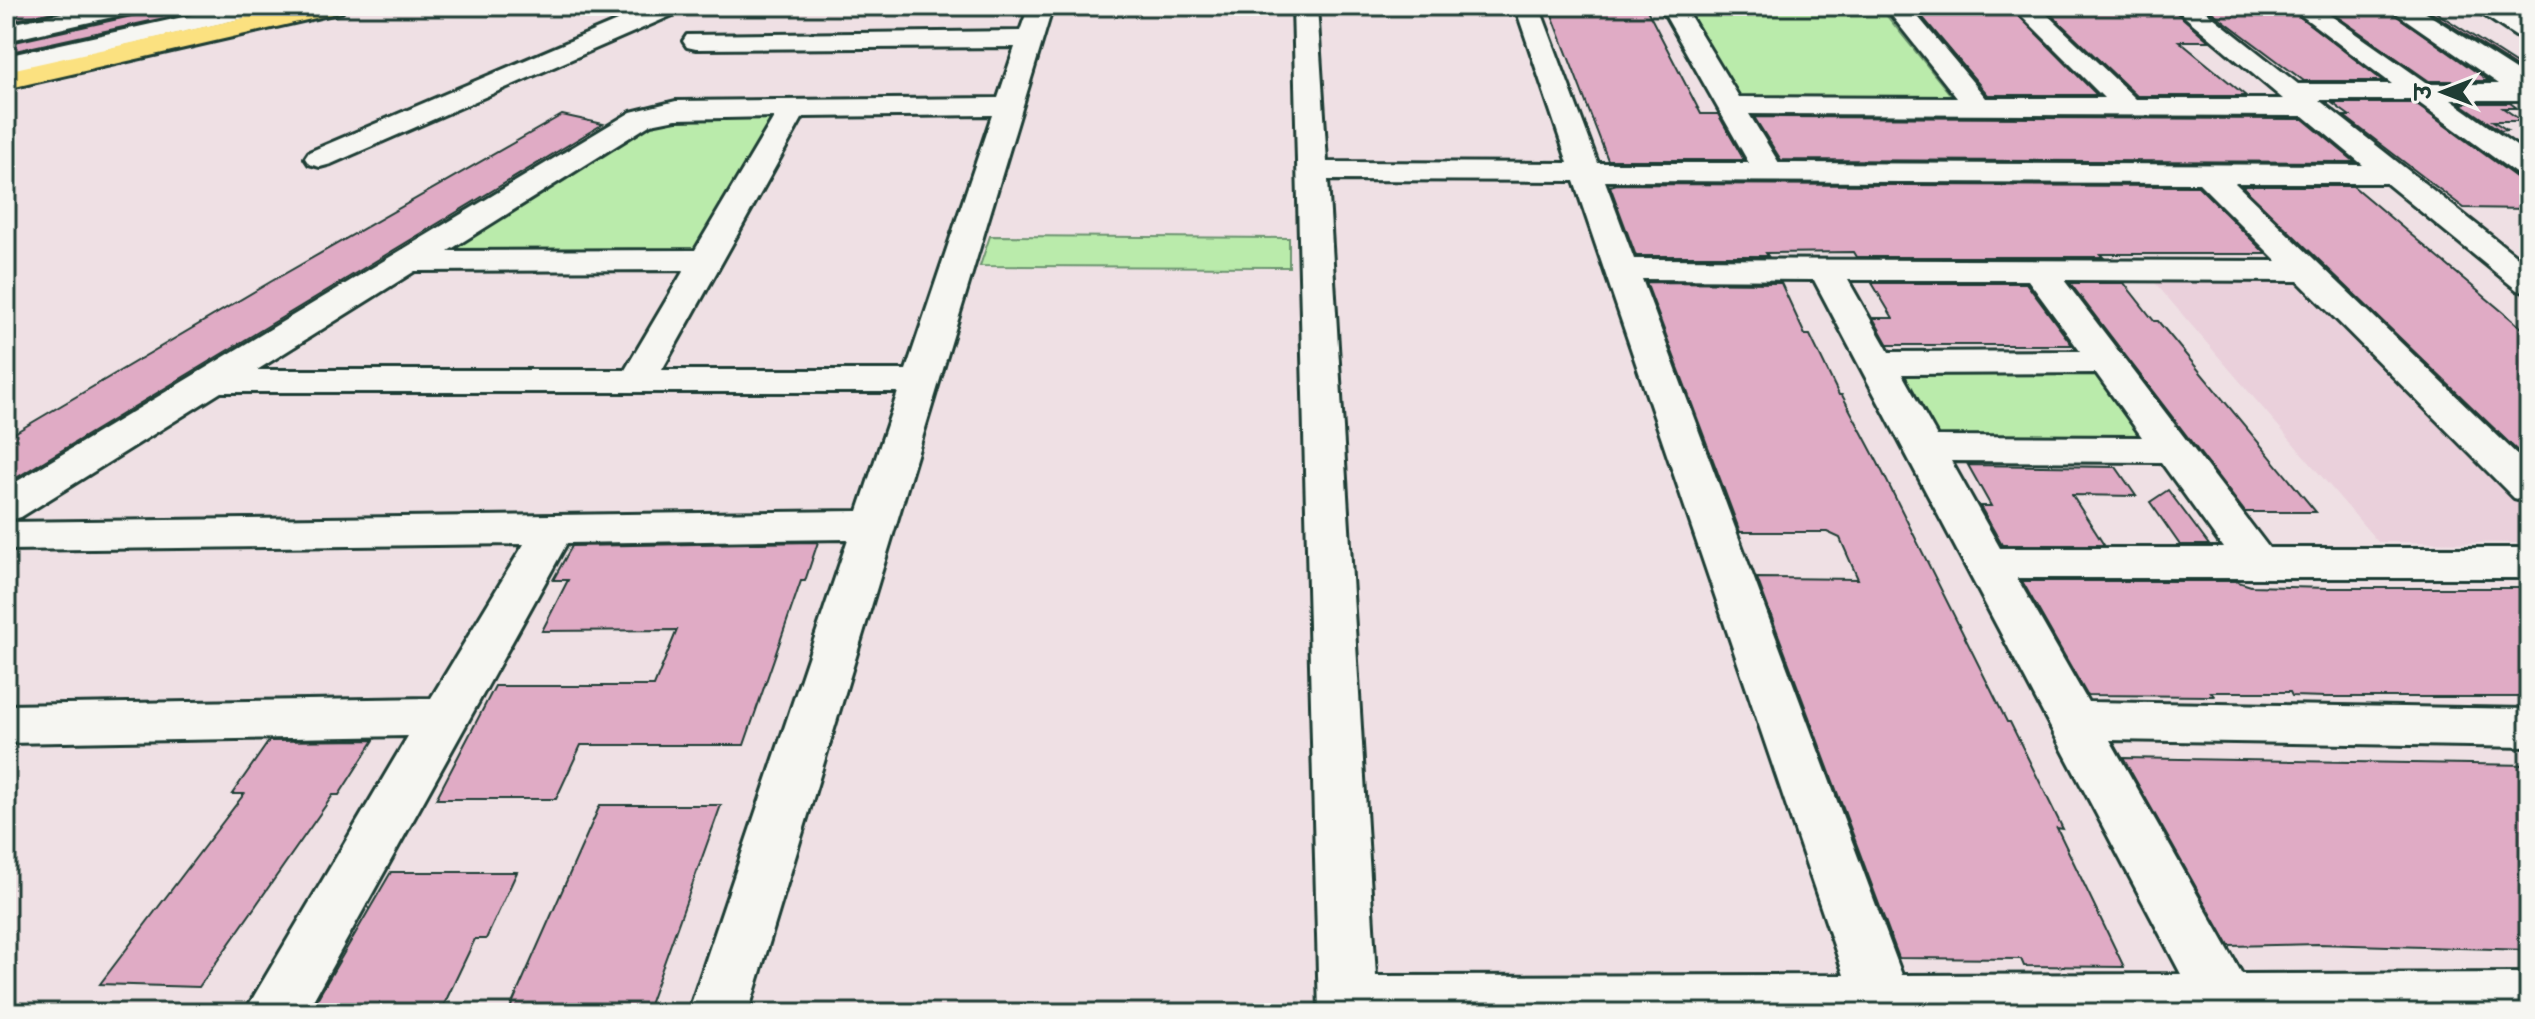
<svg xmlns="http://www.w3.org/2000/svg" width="2535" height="1019" font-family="Delius,'Playpen Sans Deva',sans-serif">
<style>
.built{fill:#ead0db}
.green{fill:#baebab;stroke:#6c9470;stroke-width:2}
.building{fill:#e0abc5;stroke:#1f3d34;stroke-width:2}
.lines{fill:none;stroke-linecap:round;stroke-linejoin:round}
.minor-casing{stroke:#1f3d34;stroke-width:6}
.major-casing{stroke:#1f3d34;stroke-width:6}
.minor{fill:#f6f6f2;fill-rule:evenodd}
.major{fill:#fbe180;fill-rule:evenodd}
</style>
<rect width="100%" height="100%" fill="#efe0e4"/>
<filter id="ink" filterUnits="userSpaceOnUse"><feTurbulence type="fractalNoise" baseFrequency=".0125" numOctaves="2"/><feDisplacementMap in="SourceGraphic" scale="16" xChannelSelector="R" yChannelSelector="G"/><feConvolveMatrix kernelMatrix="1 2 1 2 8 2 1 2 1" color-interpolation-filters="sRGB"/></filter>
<g filter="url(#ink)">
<!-- built -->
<polygon class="built" points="2150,277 2293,278 2529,513 2529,543 2378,542"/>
<!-- green -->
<g class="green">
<polygon points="1687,6 1879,6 1955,100 1738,99"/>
<polygon points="663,115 780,115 700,252 438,252"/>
<polygon points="990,236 1289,238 1289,267 980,266"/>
<polygon points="2095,371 2149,441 1935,442 1894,372"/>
</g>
<!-- building -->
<g class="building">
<polygon points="6,6 81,6 6,22"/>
<polygon points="145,6 199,6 200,10 6,53 6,44 140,14"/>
<polygon points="1552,6 1645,6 1701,114 1718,114 1744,160 1608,160 1551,12 1554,12"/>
<polygon points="1913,6 2009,6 2097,95 1988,95"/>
<polygon points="2042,6 2169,6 2209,41 2179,41 2246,96 2137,96"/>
<polygon points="2204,6 2286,6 2383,81 2304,81"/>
<polygon points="2322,6 2383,6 2489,81 2429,81"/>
<polygon points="2421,6 2426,6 2498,52 2529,72 2529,75"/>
<polygon points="2332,103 2414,103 2516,177 2529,181 2529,209 2464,208 2344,116 2350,116"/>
<polygon points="2460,103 2510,103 2517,108 2503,108 2522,121 2493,121 2507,130 2501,131"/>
<polygon points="562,115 603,124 6,484 6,438 272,281"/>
<polygon points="1754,117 2303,119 2355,162 1781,160"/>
<polygon points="1617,184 2198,186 2266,254 2100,254 2103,257 1856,257 1853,252 1766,253 1768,256 1636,256 1610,186"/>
<polygon points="2242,186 2353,186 2529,334 2529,462"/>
<polygon points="1646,282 1781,283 1805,335 1810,335 1839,395 1842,395 1878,463 2007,722 2010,722 2063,829 2057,828 2124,967 2024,966 2021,959 1899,958 1757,578 1858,579 1840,538 1827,532 1740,532"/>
<polygon points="1872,283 2026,283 2072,345 1888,345 1873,318 1893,318"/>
<polygon points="2070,283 2124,283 2154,321 2158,321 2316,512 2245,512"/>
<polygon points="1968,465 2116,467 2136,496 2072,495 2104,545 2002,545 1980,506 1991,506"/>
<polygon points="2168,490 2209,545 2180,545 2150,502"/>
<polygon points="818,542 805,581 801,581 744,745 581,745 556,799 436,799 495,686 654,686 677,630 542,631 568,580 553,580 572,546"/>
<polygon points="2022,581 2235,581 2251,586 2329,588 2529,588 2529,697 2326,697 2292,696 2290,692 2211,692 2214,696 2087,695"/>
<polygon points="374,740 339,795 333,795 199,987 100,984 244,794 232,794 269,741"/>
<polygon points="2123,758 2529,765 2529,950 2318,944 2229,946"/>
<polygon points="600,805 721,805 646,1013 508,1013"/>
<polygon points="391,872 517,872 486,939 475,939 440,1013 309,1013"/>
</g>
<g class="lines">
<defs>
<g id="minor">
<polygon points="95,6 142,6 139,11 6,41 6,25"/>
<polygon points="233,6 279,6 276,11 267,13 6,72 6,56"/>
<polygon points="652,6 685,6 682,11 331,164 320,167 309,164 305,158 309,152"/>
<path d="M1029,6h24l-305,1007h-60l160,-474 -281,4 -261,470h-62l164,-277 -402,7v-38l425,-7 93,-154 -518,6v-28l852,-11 40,-119h-677l-200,125 -15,4v-33l625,-376 45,-11 322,-3 17,-51 -319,2 -9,-2 -4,-6 4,-6 333,-4zM992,115l-86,255h-244l141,-253zM774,117l-79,133 -247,1 203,-127 25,-5zM684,270l-59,100h-368l158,-99z"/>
<path d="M1293,6h24l10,156 241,1 -53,-157h24l59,157h151l-89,-157h24l55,91 218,1 -73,-92h25l77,92h118l-92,-92h26l98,93h147l-111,-93h27l99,78h94l-103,-78h28l111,78h71l-113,-78h29l114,73v21h-78l78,55v23l-11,-3 -103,-75h-96l210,166v27l-12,-3 -131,-107h-151l294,283v36l-15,-4 -216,-217 -234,-1 205,268h260v30h-512l71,124 441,7v38l-419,-7 132,234 287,-1v40h-1210zM1749,114l555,2 59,49 -584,-2zM1328,180l246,1 270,794 -468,1zM1605,181l594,2 78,78 -643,-2zM1642,279l172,1 367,694 -279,1zM1848,280h180l52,71 -191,1zM2096,373l46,64 -205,-1 -35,-62zM1951,461l210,1 62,86h-223z"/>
<polygon points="2470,6 2500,6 2529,23 2529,42 2520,39"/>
</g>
<polygon id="major" points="298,6 346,6 342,12 333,14 6,89 6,71"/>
</defs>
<!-- minor casing -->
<use href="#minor" class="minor-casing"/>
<!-- major casing -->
<use href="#major" class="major-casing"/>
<!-- minor -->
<use href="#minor" class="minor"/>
<!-- major -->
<use href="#major" class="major"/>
</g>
</g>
<!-- margin -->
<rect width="2535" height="1019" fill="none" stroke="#f6f6f2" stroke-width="32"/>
<rect x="16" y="16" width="2503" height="987" fill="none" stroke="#1f3d34" stroke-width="3" filter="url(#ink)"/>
<!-- north arrow -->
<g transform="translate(2443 92) rotate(270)" stroke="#f6f6f2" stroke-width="6" paint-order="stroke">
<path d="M0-6L14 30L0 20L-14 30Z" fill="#1f3d34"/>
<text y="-12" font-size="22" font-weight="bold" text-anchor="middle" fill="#1f3d34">उ</text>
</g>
</svg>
